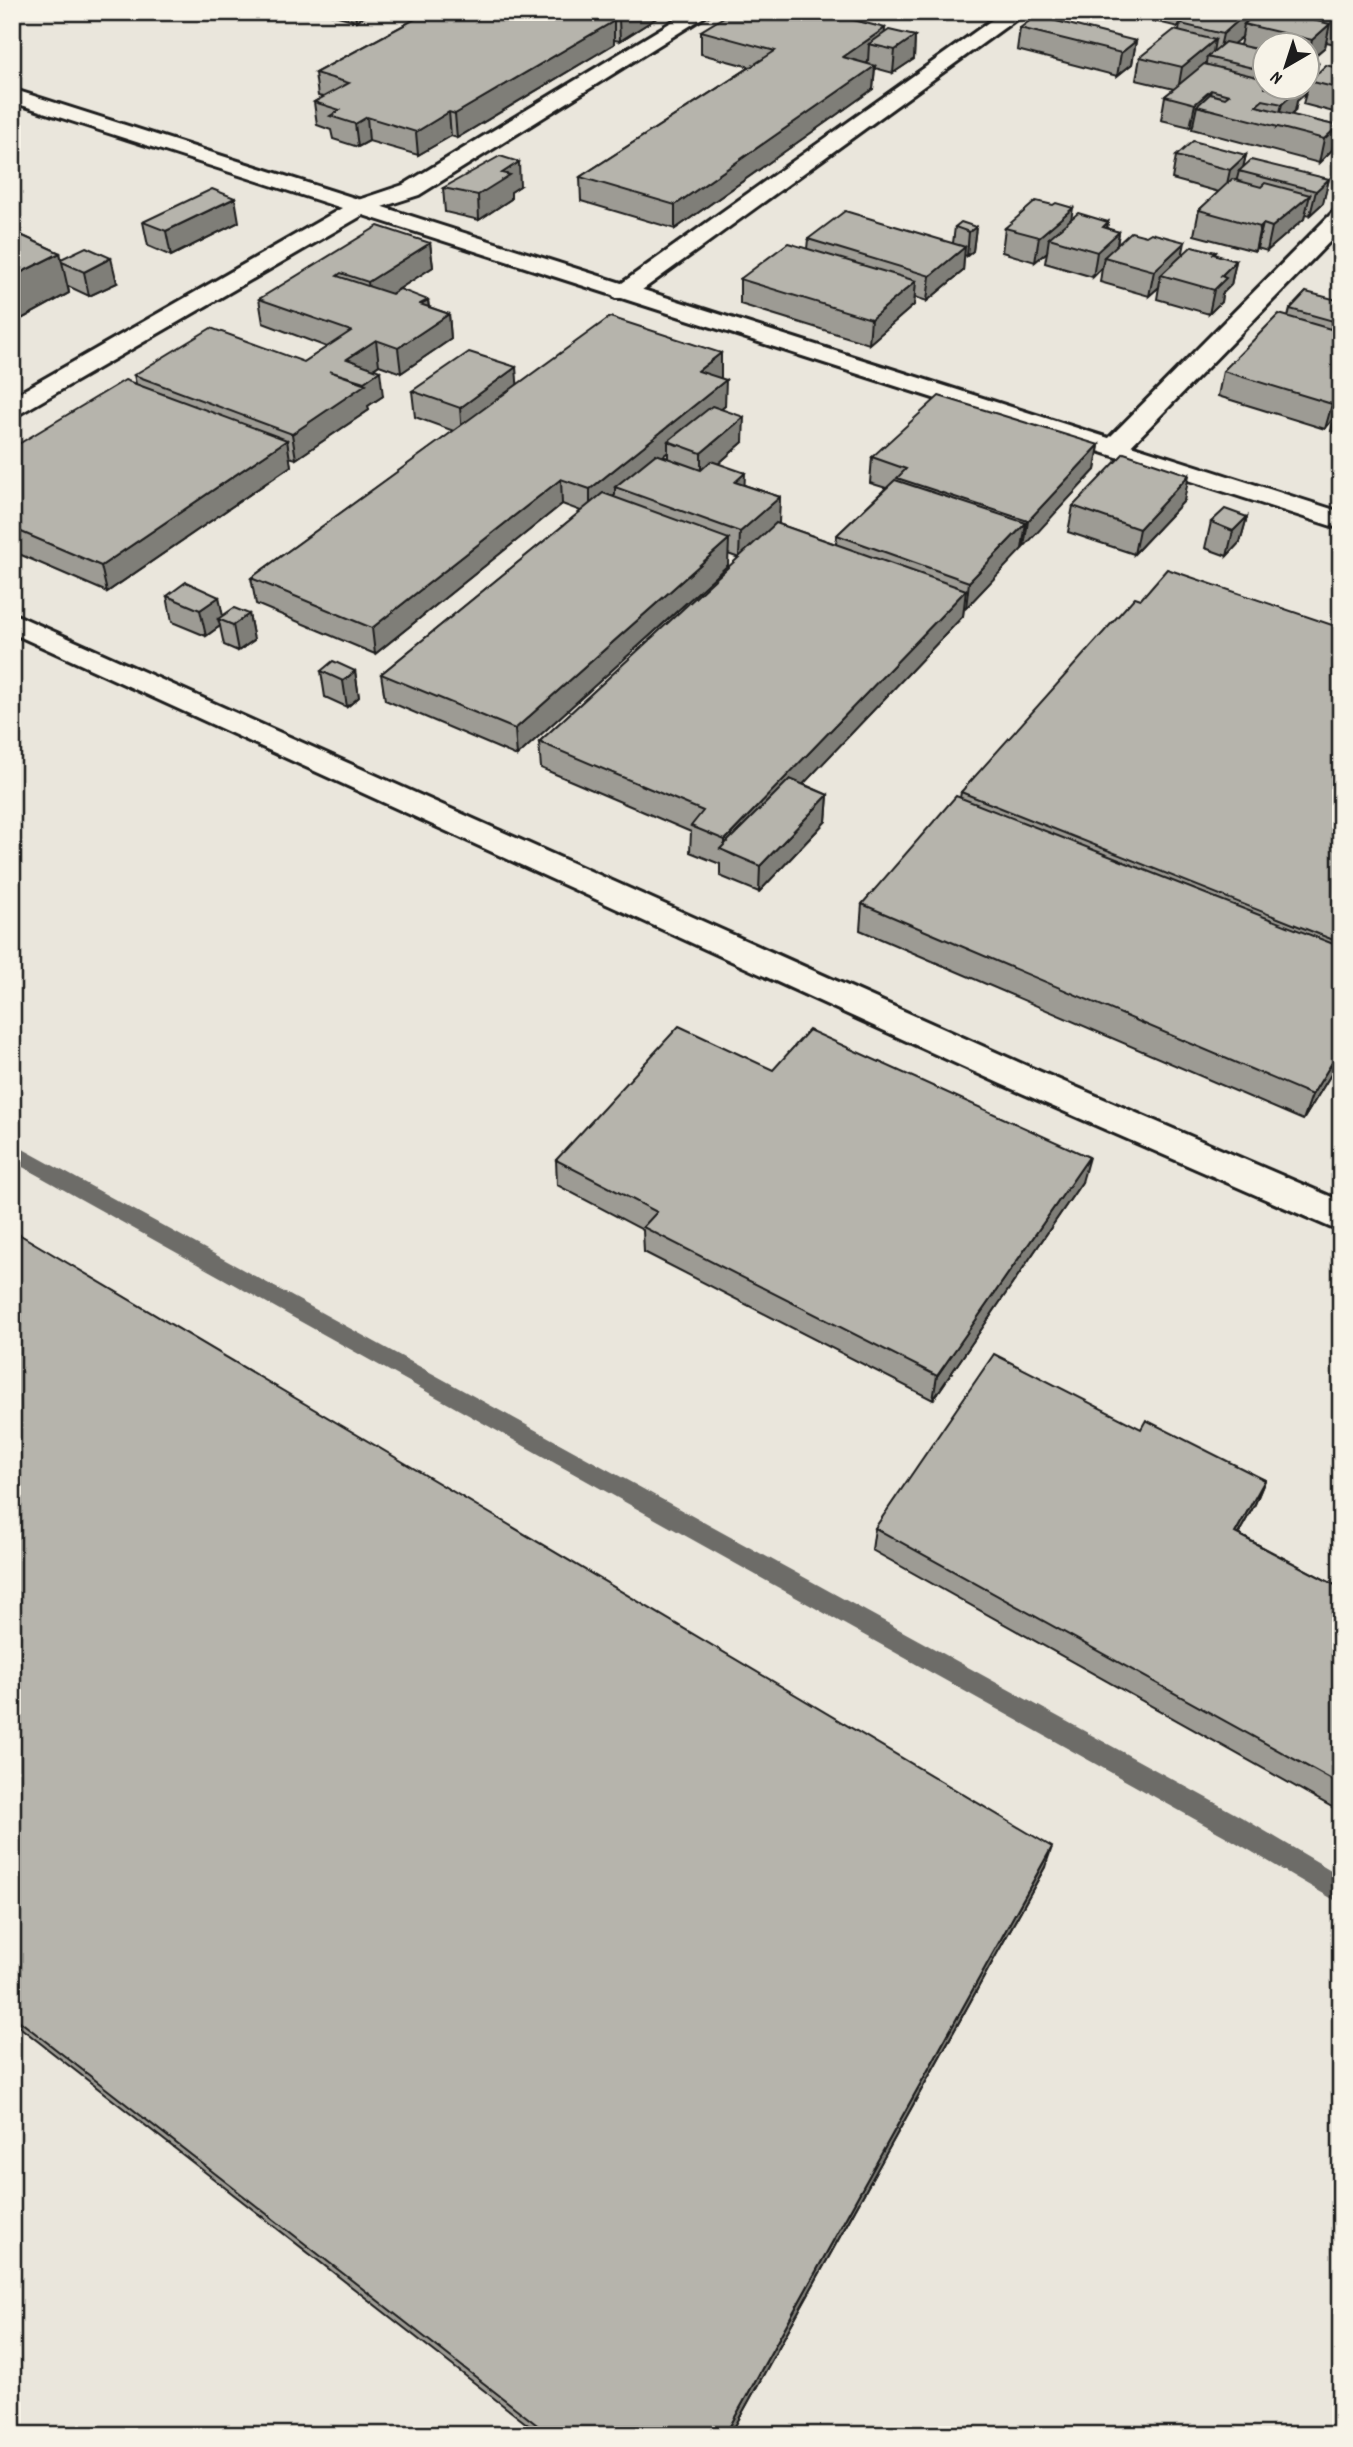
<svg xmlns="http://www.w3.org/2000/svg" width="1353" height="2447" font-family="Dekko,sans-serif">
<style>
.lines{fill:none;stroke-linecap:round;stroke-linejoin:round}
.stream{fill:#6d6c68;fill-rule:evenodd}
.minor-casing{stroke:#1c1c1c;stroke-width:6}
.tertiary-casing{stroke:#1c1c1c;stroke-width:6}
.minor{fill:#f7f3e8;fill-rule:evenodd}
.tertiary{fill:#f7f3e8;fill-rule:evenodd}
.wall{fill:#9d9b94;stroke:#1c1c1c;stroke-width:2;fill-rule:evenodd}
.shaded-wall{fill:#7f7e78;stroke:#1c1c1c;stroke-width:2}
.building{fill:#b6b4ac;stroke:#1c1c1c;stroke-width:2}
</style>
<rect width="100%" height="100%" fill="#eae6dc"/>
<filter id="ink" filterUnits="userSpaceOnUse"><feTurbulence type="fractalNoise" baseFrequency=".0143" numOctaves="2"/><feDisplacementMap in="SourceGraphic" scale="14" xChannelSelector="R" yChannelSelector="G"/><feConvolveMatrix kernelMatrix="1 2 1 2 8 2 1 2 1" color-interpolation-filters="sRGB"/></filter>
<g filter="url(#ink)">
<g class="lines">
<!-- stream -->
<polygon class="stream" points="12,1143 1243,1818 1341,1876 1341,1904 1225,1836 12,1161"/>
<defs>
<g id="minor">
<polygon points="688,12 712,12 419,195 363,213 352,206 355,201 403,185"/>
<polygon points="1003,12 1026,12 631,298 615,298 611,293 615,288"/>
<polygon points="1341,210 1341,230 1124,453 1106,453 1102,447 1106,441 1333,212"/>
</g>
<g id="tertiary">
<polygon points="12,89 1341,512 1341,529 363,215 21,413 12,416 12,397 342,208 12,102"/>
<polygon points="12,613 1027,1066 1341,1201 1341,1232 1001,1084 12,633"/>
</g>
</defs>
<!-- minor casing -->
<use href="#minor" class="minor-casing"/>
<!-- tertiary casing -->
<use href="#tertiary" class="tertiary-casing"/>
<!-- minor -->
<use href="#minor" class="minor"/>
<!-- tertiary -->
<use href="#tertiary" class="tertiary"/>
</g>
<!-- wall -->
<g class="wall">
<polygon points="323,12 373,12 356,21"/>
<polygon points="428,12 666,12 620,41 614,40 614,44 457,138 451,136 418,155 369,141 358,147 333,139 331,130 317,125 314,102 323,97 318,96 315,73"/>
<path d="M1117,12h76l-1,2 3,-2h146v33l-15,-3 -1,5 -17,15 8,13 25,-6v45l-38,-10 3,-11 -9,8 -2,10 -4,4 47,11 -6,24 -13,13 -127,-34 1,-4 -3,2 -29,-7 4,-24 9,-7 -38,-9 4,-23 39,-26 1,-6 -2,2zM1242,37l-2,8 -7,-1 4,-4zM1265,46h42v42h-42z"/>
<polygon points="1020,28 1136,41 1132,64 1117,76 1017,50"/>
<polygon points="701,31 885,33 915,36 914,59 893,73 875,68 873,89 675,229 581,201 580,177 750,67 701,54"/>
<polygon points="1246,155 1243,167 1329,179 1323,203 1310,215 1305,214 1304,219 1267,251 1257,248 1255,251 1194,235 1199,210 1219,192 1172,179 1176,156"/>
<polygon points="520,186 511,192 511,199 479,220 445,212 443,188"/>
<polygon points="1071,219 1108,222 1107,229 1119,232 1117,246 1182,255 1216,252 1215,255 1236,261 1231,285 1222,294 1221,302 1209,314 1157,299 1159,287 1149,296 1100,282 1102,268 1093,277 1045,263 1047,252 1035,262 1002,252 1005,228"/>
<polygon points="143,222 239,222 171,256 148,246"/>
<polygon points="955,227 976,227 973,251 967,256 964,255 963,271 927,301 915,297 914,305 869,344 740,304 740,279 807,249 808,239 953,243"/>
<polygon points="12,231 60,253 61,259 117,283 89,296 68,286 69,293 12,324 20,353 12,357"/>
<polygon points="430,243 433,267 391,294 428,300 429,307 449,314 451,339 401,373 379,365 374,369 383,396 368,406 369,410 296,459 289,457 291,466 107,592 12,551 12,448 136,384 134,375 304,362 327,347 263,323 259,299"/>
<polygon points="1306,292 1341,330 1339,332 1341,332 1341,434 1331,431 1335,416 1325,429 1218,396 1223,371 1288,317 1290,309"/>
<path d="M721,378l4,28 -4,3 22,33 -25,22 26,21 36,12 -2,27 58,20 1,-9 49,-47 -16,-5 2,-26 227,-12 -4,25 -129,138 -2,-1 -1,9 -160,168 25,11 -2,26 -67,71 -39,-16v-12l-30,-12 1,-20 -150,-64 -2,-26 200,-184 -11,-4v11l-211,191 -132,-56 -4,-26 200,-163 -19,-7 -187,150 -119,-50 -5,-26 203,-147 -39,-14 -3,-26 105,-7zM668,452v6l-5,-2z"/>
<polygon points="1184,501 1134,554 1068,532 1073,506"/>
<polygon points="1247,517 1240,542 1227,556 1205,548 1211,522"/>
<polygon points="167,596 219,597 222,616 249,614 254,640 238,651 224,645 220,626 206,636 172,622"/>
<polygon points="1141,599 1341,628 1341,1058 1303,1120 860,930 862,904 960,798 961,792"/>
<polygon points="321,671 355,671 359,697 347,707 325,697"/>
<polygon points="773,1070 1082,1182 933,1400 644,1252 643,1230 557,1185 556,1160"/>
<polygon points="12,1230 1045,1867 730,2435 541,2435 12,2021"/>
<polygon points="1141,1429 1265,1480 1255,1504 1238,1534 1341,1588 1341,1812 872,1550 875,1528"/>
</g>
<!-- shaded-wall -->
<g class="shaded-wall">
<polygon points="355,12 373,12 356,21"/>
<polygon points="630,12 666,12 620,41 619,19"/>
<polygon points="1181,12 1193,12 1192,16 1178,27"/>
<polygon points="1248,12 1253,12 1250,26 1244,24 1242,37 1218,56 1223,34"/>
<polygon points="1308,12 1324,12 1320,16 1319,21 1302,36 1307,14"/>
<polygon points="614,21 614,44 457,138 455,114"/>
<polygon points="1330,24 1325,47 1307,62 1312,40"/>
<polygon points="885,28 884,47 869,44 868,62 842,80 843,57"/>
<polygon points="915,36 914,59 893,73 895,50"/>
<polygon points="1215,40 1212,58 1207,57 1205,68 1178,90 1182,67"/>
<polygon points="1136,41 1132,64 1117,76 1121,53"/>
<polygon points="1318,64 1314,82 1309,81 1307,86 1307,73"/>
<polygon points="875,66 873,89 675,229 675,205"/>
<polygon points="1299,88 1307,88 1306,93 1297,101 1295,111 1276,128 1282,104"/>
<polygon points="1211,90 1207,109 1197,106 1193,125 1190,127 1195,104"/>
<polygon points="449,112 451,136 418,155 416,132"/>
<polygon points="367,117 369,141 358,147 355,124"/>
<polygon points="1338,126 1332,150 1319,163 1324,139"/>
<polygon points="1246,155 1242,172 1239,171 1236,183 1225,193 1230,170"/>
<polygon points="519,162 520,186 511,192 511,199 479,220 478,195 502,173"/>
<polygon points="1329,179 1323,203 1310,215 1316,191"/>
<polygon points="1310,195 1304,219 1267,251 1272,227"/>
<polygon points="235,198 239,222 171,256 166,231"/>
<polygon points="1073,208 1069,232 1049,238 1047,252 1035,262 1039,237"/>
<polygon points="1108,222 1104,245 1119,232 1115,256 1104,257 1102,268 1093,277 1097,252 1103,227"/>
<polygon points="1263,224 1257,248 1255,251 1260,227"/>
<polygon points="976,227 973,251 967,256 969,232"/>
<polygon points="1185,242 1180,267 1161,275 1159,287 1149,296 1154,271"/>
<polygon points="430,243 433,267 371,307 368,282"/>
<polygon points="965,247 963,271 927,301 930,276"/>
<polygon points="60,253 69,293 12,324 20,353 12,357 12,277"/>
<polygon points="111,258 117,283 89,296 84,272"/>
<polygon points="1236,261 1231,285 1222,294 1221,302 1209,314 1214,290 1221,276"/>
<polygon points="916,281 914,305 869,344 871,319"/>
<polygon points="428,300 430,324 420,304"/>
<polygon points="1341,313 1341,330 1327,346 1333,321"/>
<polygon points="449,314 451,339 401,373 398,348"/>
<polygon points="376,340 379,365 357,380 347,359"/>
<polygon points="721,353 721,378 698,396 698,371"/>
<polygon points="516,367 518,393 462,434 460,408"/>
<polygon points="380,371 383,396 368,406 369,410 296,459 292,434 364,385 364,382"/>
<polygon points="726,380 725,406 677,445 668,441 668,452 622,489 615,487 615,495 590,515 590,489"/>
<polygon points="1341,393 1341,407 1338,406 1335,416 1325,429 1332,404"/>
<polygon points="744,417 743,442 701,479 701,453"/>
<polygon points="287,440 291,466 107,592 101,566"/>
<polygon points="1099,445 1095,470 1024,547 1028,521"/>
<polygon points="745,473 744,499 735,482"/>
<polygon points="1189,475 1184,501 1134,554 1139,529"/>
<polygon points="561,479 562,504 375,654 372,628"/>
<polygon points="780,497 779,523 739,558 740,532"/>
<polygon points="1247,517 1240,542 1227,556 1233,531"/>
<polygon points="1026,523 1022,549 966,608 969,582"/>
<polygon points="729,539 728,565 517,756 515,729"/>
<polygon points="966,590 963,616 735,856 725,851 725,840"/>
<polygon points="219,597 224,621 218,619 220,626 206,636 200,610"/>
<polygon points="249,614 254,640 238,651 233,625"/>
<polygon points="355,671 359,697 347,707 343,681"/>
<polygon points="828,795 826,821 759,892 760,866"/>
<polygon points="1341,1048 1341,1058 1303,1120 1312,1095"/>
<polygon points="1089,1157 1082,1182 933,1400 937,1376"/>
<polygon points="1265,1480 1255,1504 1226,1556 1235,1533"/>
<polygon points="1052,1847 1045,1867 730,2435 725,2435"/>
</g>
<!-- building -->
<g class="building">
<polygon points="428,12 579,12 614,21 455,114 449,112 416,132 367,117 355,124 330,116 340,110 314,102 349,83 315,73"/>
<polygon points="595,12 630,12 619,19"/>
<polygon points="732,12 822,12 885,28 843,57 875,66 675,205 580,177 775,51 701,31"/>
<polygon points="1195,12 1248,12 1223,34 1181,24"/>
<polygon points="1258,12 1278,12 1330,24 1312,40 1244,24"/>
<polygon points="1324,12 1341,12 1341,21 1320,16"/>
<polygon points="1036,16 1136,41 1121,53 1020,28"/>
<polygon points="889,30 915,36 895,50 869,44"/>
<polygon points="1174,30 1215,40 1182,67 1140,57"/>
<polygon points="1225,42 1265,51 1265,71 1207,57"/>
<polygon points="1307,61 1318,64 1307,73"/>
<polygon points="1204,64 1265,79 1265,88 1300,88 1282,104 1263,100 1256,106 1338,126 1324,139 1197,106 1210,94 1225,98 1229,95 1211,90 1195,104 1165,96"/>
<polygon points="1326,65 1341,69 1341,89 1309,81"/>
<polygon points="1193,141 1246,155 1230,170 1176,156"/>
<polygon points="500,156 519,162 502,173 510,175 478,195 443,188"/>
<polygon points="1251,160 1329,179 1316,191 1239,171"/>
<polygon points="1232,179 1261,187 1265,183 1310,195 1272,227 1263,224 1260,227 1199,210"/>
<polygon points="212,189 235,198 166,231 143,222"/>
<polygon points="1036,201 1053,205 1056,203 1073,208 1039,237 1005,228"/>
<polygon points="845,211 965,247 930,276 808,239"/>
<polygon points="1078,213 1108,222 1103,227 1119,232 1097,252 1049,238"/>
<polygon points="961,222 976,227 969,232 955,227"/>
<polygon points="378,226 430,243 368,282 341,273 337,276 392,294 400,289 428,300 420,304 449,314 398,348 376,340 347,359 380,371 364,382 329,371 366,384 292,434 134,375 211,328 304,362 351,331 259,299"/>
<polygon points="12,231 60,253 12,277"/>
<polygon points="1131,232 1146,236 1151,233 1185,242 1154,271 1104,257"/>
<polygon points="788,243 916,281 871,319 740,279"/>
<polygon points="1192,246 1216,252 1213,254 1236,261 1221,276 1226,278 1214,290 1161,275"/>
<polygon points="86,247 111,258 84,272 62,262 61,259"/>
<polygon points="1306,292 1341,301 1341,313 1333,321 1290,309"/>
<polygon points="1279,314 1341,332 1341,393 1332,404 1223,371"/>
<polygon points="610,317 721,353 698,371 726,380 590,489 561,479 372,628 251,578"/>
<polygon points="469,352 516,367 460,408 412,391"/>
<polygon points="125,380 287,440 101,566 12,528 12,448"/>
<polygon points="939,396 1099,445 1028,521 897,478 906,469 872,457"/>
<polygon points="712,406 744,417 701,453 668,441"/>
<polygon points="1124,453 1189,475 1139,529 1073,506"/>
<polygon points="656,454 701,470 711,461 745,473 735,482 780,497 740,532 615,487"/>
<polygon points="895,480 1026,523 969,582 837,535"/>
<polygon points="603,493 729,539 515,729 381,674"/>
<polygon points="1225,509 1247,517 1233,531 1211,522"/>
<polygon points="776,523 966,590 725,840 691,826 703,811 539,742"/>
<polygon points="1167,569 1341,628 1341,943 961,792 1135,597 1141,599"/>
<polygon points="186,582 219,597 200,610 167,596"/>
<polygon points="234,608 249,614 233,625 218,619"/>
<polygon points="333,661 355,671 343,681 321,671"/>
<polygon points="790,779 828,795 760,866 720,849"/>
<polygon points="956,796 1341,947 1341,1048 1312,1095 862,904"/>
<polygon points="679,1026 773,1070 809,1030 1089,1157 937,1376 643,1227 657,1212 556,1160"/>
<polygon points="12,1230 1052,1847 725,2435 550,2435 12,2015"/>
<polygon points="994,1354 1141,1429 1146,1420 1265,1480 1235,1533 1341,1588 1341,1785 875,1528"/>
</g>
</g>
<!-- margin -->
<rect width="1353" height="2447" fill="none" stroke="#f7f3e8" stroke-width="42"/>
<rect x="21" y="21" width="1311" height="2405" fill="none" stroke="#1c1c1c" stroke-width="2.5" filter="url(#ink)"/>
<!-- north arrow -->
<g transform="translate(1286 66) rotate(219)"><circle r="33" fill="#f7f3e8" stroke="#9f9d96" stroke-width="2"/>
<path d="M0-5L12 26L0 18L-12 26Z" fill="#1c1c1c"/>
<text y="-10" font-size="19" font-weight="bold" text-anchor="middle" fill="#1c1c1c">N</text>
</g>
</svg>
